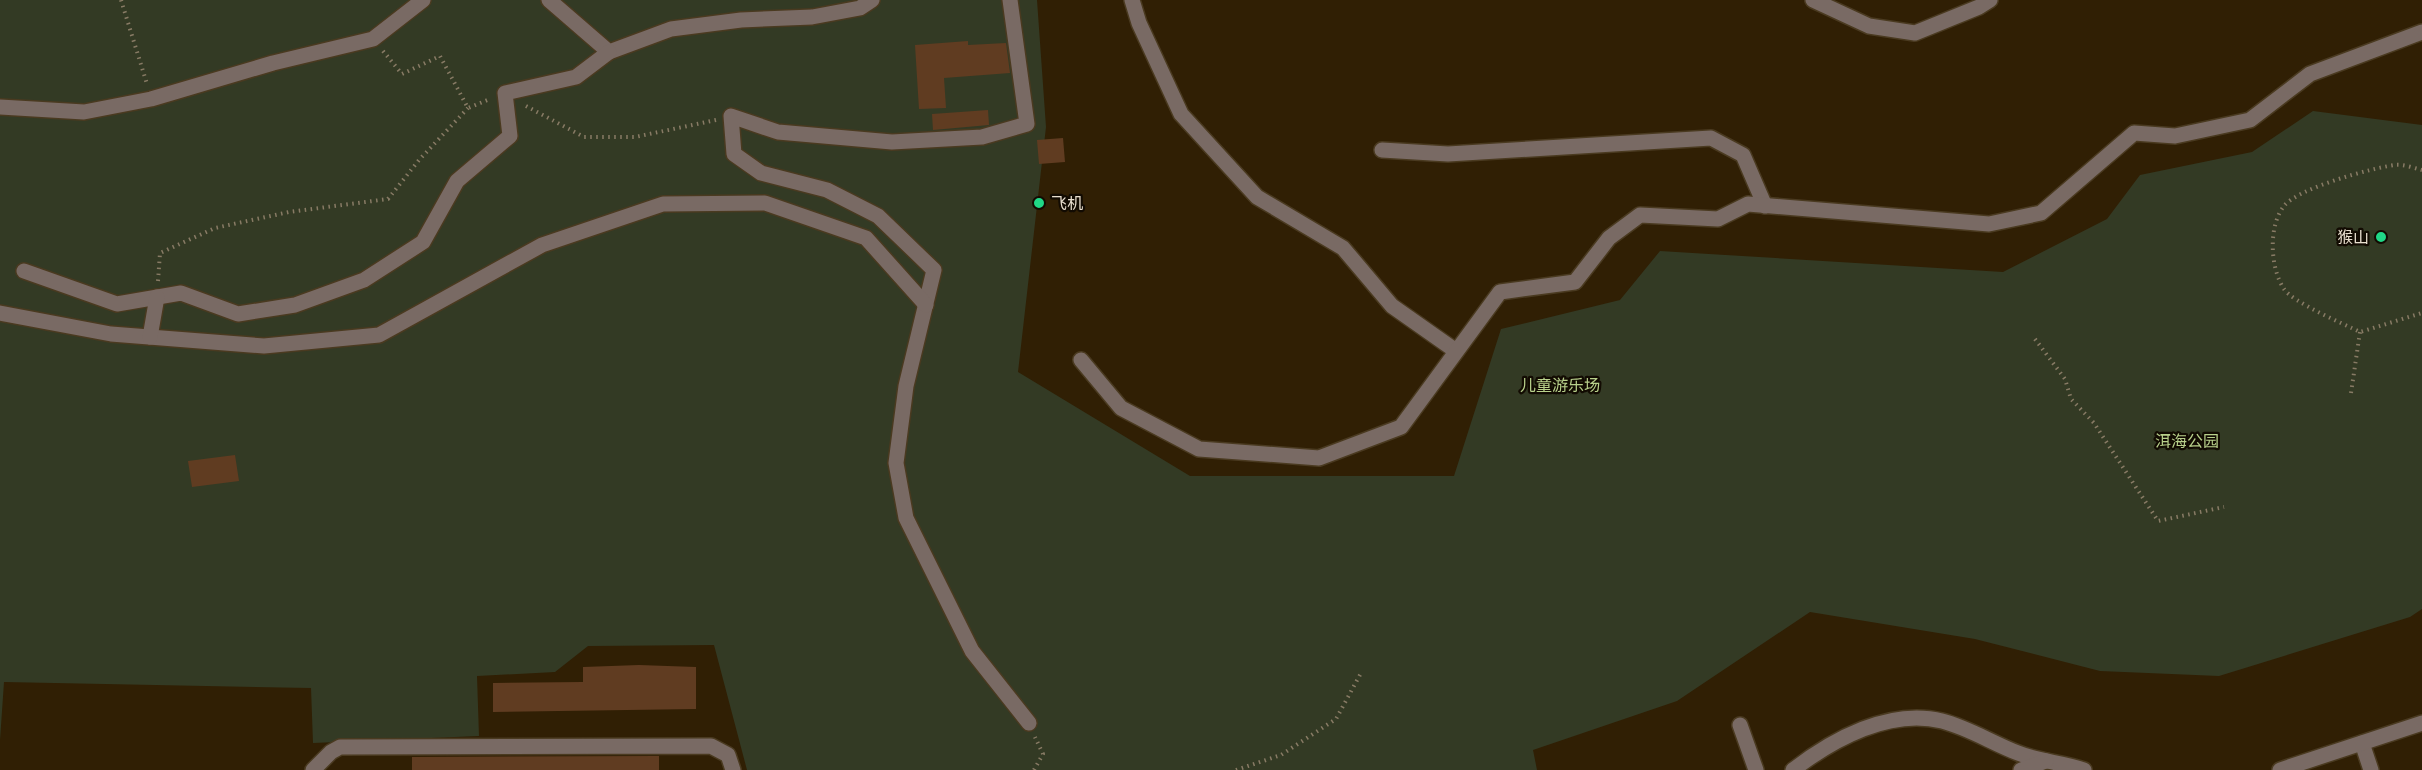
<svg xmlns="http://www.w3.org/2000/svg" width="2422" height="770" font-family="Lato,'Noto Sans SC',sans-serif">
<style>
.green{fill:#333a24}
.building{fill:#603c21}
.lines{fill:none;stroke-linecap:round;stroke-linejoin:round}
.minor-casing{stroke:#4a3a20;stroke-width:18}
.path{stroke:#887b65;stroke-width:4;stroke-dasharray:1.5 4.5;stroke-linecap:butt}
.minor{stroke:#796a64;stroke-width:15}
.poi-dot{fill:#20d887;stroke:#120b02;stroke-width:2}
.labels{text-anchor:middle;stroke-width:4.5;stroke-linejoin:round;paint-order:stroke}
.poi-label{font-size:16px;fill:#e9dfcf;stroke:#120b02;text-anchor:start}
.park-label{font-size:16px;fill:#b8d08b;stroke:#120b02}
</style>
<rect width="100%" height="100%" fill="#301f04"/>
<!-- green -->
<polygon class="green" points="0,0 1037,0 1046,127 1018,372 1190,476 1454,476 1501,329 1620,300 1660,251 2003,272 2107,219 2140,175 2252,152 2313,111 2422,125 2422,609 2410,617 2219,676 2100,671 1975,639 1810,612 1677,701 1533,750 1537,770 747,770 714,645 588,646 555,672 477,676 479,736 313,743 311,688 4,682 0,740"/>
<!-- building -->
<g class="building">
<polygon points="968,41 968,45 1006,43 1010,73 944,78 946,108 919,109 915,45"/>
<polygon points="988,110 989,125 933,130 932,114"/>
<polygon points="1063,138 1065,162 1039,164 1037,140"/>
<polygon points="235,455 239,481 192,487 188,461"/>
<polygon points="639,665 696,667 696,709 493,712 493,683 583,682 583,667"/>
<polygon points="659,756 659,770 412,770 412,757"/>
</g>
<g class="lines">
<defs>
<g id="minor">
<polyline points="549,0 609,52 671,29 741,20 812,17 860,8 872,0"/>
<polyline points="1010,0 1027,124 982,137 892,142 778,132 731,116 734,154 761,173 827,190 878,216 934,270 906,386 896,463 906,518 972,651 1029,723"/>
<polyline points="1132,0 1139,23 1181,114 1257,197 1343,248 1392,306 1456,351"/>
<polyline points="1813,0 1869,26 1915,33 1979,7 1990,0"/>
<polyline points="0,107 84,112 151,99 273,63 373,39 423,0"/>
<polyline points="1382,150 1448,154 1711,138 1743,155 1765,206"/>
<polyline points="24,271 117,304 181,293 238,314 295,305 364,280 423,242 457,181 510,136 505,93 576,77 609,52"/>
<polyline points="0,313 111,334 264,346 379,335 542,245 663,204 765,203 866,238 926,305"/>
<polyline points="150,337 157,297"/>
<polyline points="1081,360 1121,408 1199,449 1319,458 1401,427 1500,292 1575,282 1609,238 1640,215 1718,219 1748,204 1989,224 2041,213 2134,133 2175,136 2250,120 2310,74 2422,32"/>
<polyline points="1740,725 1756,770"/>
<polyline points="2362,743 2371,770"/>
<polyline points="313,770 331,752 340,747 711,746 728,755 733,770"/>
<path d="M1793,770c40,-31 97,-62 149,-49 27,7 50,22 76,32 22,9 44,9 66,17"/>
<polyline points="2021,770 2046,761"/>
<polyline points="2280,770 2422,723"/>
</g>
</defs>
<!-- minor casing -->
<use href="#minor" class="minor-casing"/>
<!-- path -->
<g class="path">
<polyline points="121,0 147,84"/>
<polyline points="383,51 402,74 440,56 468,108 490,99"/>
<polyline points="526,106 584,137 635,137 716,120"/>
<path d="M2422,170c-8,-2 -19,-6 -27,-5 -23,3 -97,23 -111,41 -16,20 -14,62 0,83 8,13 60,35 76,43l62,-19"/>
<polyline points="158,281 160,253 215,228 289,212 388,199 419,160 468,108"/>
<polyline points="2035,339 2065,379 2071,399 2094,423 2158,521 2224,507"/>
<polyline points="2351,393 2360,332"/>
<polyline points="1034,770 1043,754 1035,737"/>
<polyline points="1236,770 1281,755 1336,719 1361,673"/>
</g>
<!-- minor -->
<use href="#minor" class="minor"/>
</g>
<!-- markers -->
<g class="poi-dot">
<circle cx="1039" cy="203" r="6"/>
<circle cx="2381" cy="237" r="6"/>
</g>
<g class="labels">
<!-- poi labels -->
<g class="poi-label">
<text x="1051" y="209">飞机</text>
<text x="2369" y="243" text-anchor="end">猴山</text>
</g>
<!-- park labels -->
<g class="park-label">
<text x="1560" y="391">儿童游乐场</text>
<text x="2187" y="447">洱海公园</text>
</g>
</g>
</svg>
